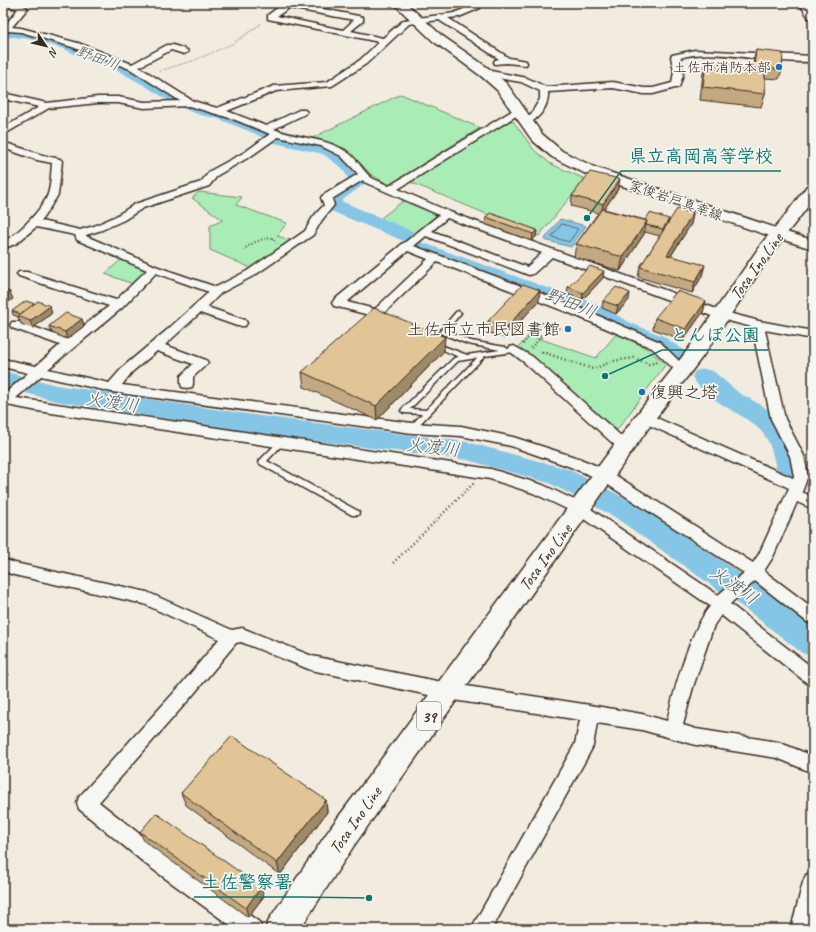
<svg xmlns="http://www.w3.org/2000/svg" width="816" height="932" font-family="Caveat,'Klee One',sans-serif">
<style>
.green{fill:#aaecb5;stroke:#728b6a}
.water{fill:#85c6e6;stroke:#678896}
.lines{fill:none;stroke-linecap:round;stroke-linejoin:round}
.shore{stroke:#59686e;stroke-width:1}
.river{fill:#85c6e6;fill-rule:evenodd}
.service-casing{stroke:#3b2a1e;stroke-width:3}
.minor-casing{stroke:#3b2a1e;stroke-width:3}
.tertiary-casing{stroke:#3b2a1e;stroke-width:3}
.secondary-casing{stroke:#3b2a1e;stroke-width:3}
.primary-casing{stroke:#3b2a1e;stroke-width:3}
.trunk-casing{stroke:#3b2a1e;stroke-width:3}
.path-far2{stroke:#3b2a1e;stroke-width:1.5;stroke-dasharray:0.5 2;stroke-linecap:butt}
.path-far1{stroke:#3b2a1e;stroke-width:2;stroke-dasharray:1 2.5;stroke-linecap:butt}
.path{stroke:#3b2a1e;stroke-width:2.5;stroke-dasharray:1 3;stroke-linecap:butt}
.service{fill:#f6f6f2;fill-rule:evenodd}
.minor{fill:#f6f6f2;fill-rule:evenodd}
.tertiary{fill:#f6f6f2;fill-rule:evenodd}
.secondary{fill:#f6f6f2;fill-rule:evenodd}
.primary{fill:#f6f6f2;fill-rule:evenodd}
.trunk{fill:#f6f6f2;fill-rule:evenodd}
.wall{fill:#c2a981;stroke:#3b2a1e}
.shaded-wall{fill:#9e8a69;stroke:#3b2a1e}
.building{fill:#e2c596;stroke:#3b2a1e}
.poi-dot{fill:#1f6fb2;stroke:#f6f6f2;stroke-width:1.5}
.labels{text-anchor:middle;stroke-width:3.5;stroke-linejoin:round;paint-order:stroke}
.far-poi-label{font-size:14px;fill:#3b2a1e;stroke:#f6f6f2;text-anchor:end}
.far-street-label{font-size:14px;fill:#3b2a1e;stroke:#f6f6f2}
.far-water-label{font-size:15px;font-style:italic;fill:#51595a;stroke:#f6f6f2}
.shield{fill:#f6f6f2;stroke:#73675e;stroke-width:1}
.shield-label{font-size:16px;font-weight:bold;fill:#3b2a1e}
.street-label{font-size:17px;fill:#3b2a1e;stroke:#f6f6f2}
.poi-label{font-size:17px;fill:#3b2a1e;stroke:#f6f6f2;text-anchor:end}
.water-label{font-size:18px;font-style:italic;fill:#51595a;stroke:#f6f6f2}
.leader{fill:none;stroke:#0f766e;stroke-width:1.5}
.callout-dot{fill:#0f766e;stroke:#f6f6f2;stroke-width:1.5}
.callout-label{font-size:18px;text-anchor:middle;font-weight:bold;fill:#0f766e;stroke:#f6f6f2;stroke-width:3.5;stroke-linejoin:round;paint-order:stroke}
</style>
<rect width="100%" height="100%" fill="#f2ece0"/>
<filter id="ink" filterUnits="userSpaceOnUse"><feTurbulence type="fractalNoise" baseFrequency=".025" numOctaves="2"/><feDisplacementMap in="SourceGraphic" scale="8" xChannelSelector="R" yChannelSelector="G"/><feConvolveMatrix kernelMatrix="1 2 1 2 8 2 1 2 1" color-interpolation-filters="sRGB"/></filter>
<g filter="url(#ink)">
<!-- green -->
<g class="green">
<polygon points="401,94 480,128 389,185 372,175 346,149 312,138"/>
<polygon points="507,120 513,121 534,150 551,164 585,179 539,236 410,182"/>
<polygon points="199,192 242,197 236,205 287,223 277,236 294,241 251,268 210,250 210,226 223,220 192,198"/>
<polygon points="403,201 433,213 436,216 412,236 377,221"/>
<polygon points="123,258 149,269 133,284 105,274"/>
<polygon points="617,333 646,348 666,364 617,430 518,348 529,335 596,358"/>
</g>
<!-- water -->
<polygon class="water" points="560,219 586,226 571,247 544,240"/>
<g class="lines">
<!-- shore -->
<polygon class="shore" points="562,224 578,229 569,242 552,237"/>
<!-- river -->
<g class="river">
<polygon points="14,27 31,30 76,43 93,51 120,59 159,79 190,99 211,107 227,110 268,126 282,134 336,146 356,160 366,175 364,178 366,181 363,185 341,201 417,233 420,237 418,241 545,287 593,302 633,324 663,336 686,352 689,357 686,362 677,365 668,362 647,346 617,334 577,312 529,297 407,250 403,246 406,242 326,209 321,202 325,194 348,178 342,168 323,154 270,142 256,134 216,118 200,115 177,106 147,87 108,65 81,57 64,49 29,39 14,37 3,38 3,30"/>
<path d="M704,369l9,2 26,22 24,13 19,15 18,35 6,22 -4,7 -10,3 -10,-3c-8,-15 -8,-41 -21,-54 -21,-21 -53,-28 -69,-54l3,-6z"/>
<polygon points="3,371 56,385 260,416 467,442 568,469 633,502 770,593 813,626 813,657 802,653 748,611 613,516 549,483 467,460 260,434 56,401 3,387"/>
</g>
<defs>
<g id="service">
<path d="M458,311l3,2 -15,18 25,10 34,6 3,2 6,-1 3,2 -3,2 -29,4 -71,74h-4l-1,-2 1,-2 12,-12 -18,-1 -3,-2 1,-2 52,-51 5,-1 -25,-11 -1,-1 1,-1h4l29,11 33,-5 -32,-6 -28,-11 -1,-1 1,-1 16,-19zM477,358l-51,52 -16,-1 48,-48z"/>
<polygon points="278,442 280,442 283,444 267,461 358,511 359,513 358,515 352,515 260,464 259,462 260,460"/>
</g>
<g id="minor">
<path d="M3,3l21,3 4,2 -16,19 9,1 57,15 54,21 35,-19h6l14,5 1,2 -4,2 -13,-4 -32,17 54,34 24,7 57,-22 53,-4 33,-22 19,-18 -111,-23v-4l16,-12h10l69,14v4l-12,10 32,7 21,-18 50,-7 19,-8 -2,-2h8l2,3 -1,2 -21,9 -11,1 61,40 17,3 1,2 -1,2 -20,-2 -11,1 -1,-2 1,-2 4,-1 -60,-39 -30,4 -43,40 -34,22 -56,5 -49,20 39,15 33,-16h6l2,2 -2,2 -31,15c24,10 51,8 73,23 10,6 16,20 25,26 5,3 12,5 17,8l126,-77h6l2,2 -2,2 -123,76 52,23 275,100 34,9 54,10v8l-48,-9 20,89 19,37 4,20 -6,16 11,5v12l-16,-7 -24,55 -9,14 49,37v16l-6,-2 -52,-41 -25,23 83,64v17l-6,-2 -86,-68 -7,10 -21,62 -10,38 13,4 82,13 35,14v17l-36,-15 -81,-13 -54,-15 -45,-7 -4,23 -3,6 -98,177h-21l104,-185 5,-24 -133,-21 -136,-29 -70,-28 -5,1 -44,53 -93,106 62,49 98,71 3,7h-27l-88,-64 -68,-56 -2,-6 2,-6 101,-111 39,-47 -75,-35 -130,-29 -11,-4v-12l12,4 132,29 85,38 10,-2 70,28 135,27 143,22 52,9 25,7c8,-34 22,-88 43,-115l-135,-93 -42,-20 -43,-14 -452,-68 -31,-6 -4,1v-11l25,-22 -25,-6v-8l33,7 24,-21 -48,-17 -2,-3 2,-3h8l47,17 42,-33 -90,-30 -2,-2 2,-2h8l89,28 31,-30 -70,-30 -2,-5 -39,-8 -19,16 -14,6v-7c14,-7 40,-33 45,-48 3,-9 3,-21 4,-31l-15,-3 -34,-12v-6l39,13 18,4 2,2 -4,34 -17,26 39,9 14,-4 22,-10 19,-12 66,-22 9,-11 35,-19 25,-18 -37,-15 -44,-13 -45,2 -26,-5h-20l-49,5 -46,27v-7l36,-21 -36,-8v-6l44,10 51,-6h20l26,5 36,-1 -50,-32 -58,-22 -51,-15 -13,-1 -5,4v-7l15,-19 -15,-3zM289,8l65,12 -11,10 -66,-14zM278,137l43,9 20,10 17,18 -36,22 -1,2 3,7 -11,12 -8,14 -58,40 -31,16 -58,-20 -72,-31v-1l16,-5 22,-10 19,-12 66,-22 9,-11 33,-19zM363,180l1,2 75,33 -35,28 -3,1 -1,2 -66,54 -2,3 2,3 43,11 4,-1 56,-54 135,52 80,34 25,24 4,1 4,-1 2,-3 -27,-27 -80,-34 -166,-62 12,-10 103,39 4,-1 19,-17 165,61 35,9 19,92 19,37 4,20 -1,2 -143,-63 -5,-2 -5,2 -2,3 2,3 149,67 -30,66 -6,9 -144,-92 -31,-13 -65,-21 -52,-11 -49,-3 -290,-38 10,-13 25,-21 36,13 -12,12v8l1,3 5,1 5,-1 1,-3v-7l15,-14 -2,-3 -41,-15 35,-32 37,13h8l2,-3 -2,-3 -38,-13 14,-14 34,-18 58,-40 9,-15 12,-15 -2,-6zM447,218l95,35 -15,14 -95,-36zM408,251l20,8 -53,50 -28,-7zM156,273l53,19 -42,38 -43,36 -15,17 -61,-14 74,-61zM41,376l71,16 300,41 49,3 50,10 57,20 31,13 145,94 -26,22 -133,-90 -42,-20 -52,-16 -475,-71z"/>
<path d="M695,50l118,6v6c-16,0 -31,-1 -47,-2 -25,-3 -62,-10 -86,-2l3,17 -4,12 -26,7h-9l-31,-6 -65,4c1,14 -9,28 -22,32l-5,-3 10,-7 9,-15v-8l-19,-9 -35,-6 -4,-3 4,-3 41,8 19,9 67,-5 31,6h9l19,-5 2,-12 -3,-14 1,-2z"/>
<polygon points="514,346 533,357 630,444 632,447 630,450 625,452 620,450 525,363 508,350 510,347"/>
<polygon points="813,872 813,922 811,929 791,929 803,882 806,875"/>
</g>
<polygon id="tertiary" points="779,230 813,240 813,249 774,237 772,234 774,231"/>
<polygon id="secondary" points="393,3 406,3 441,35 491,70 507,84 542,134 562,151 594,167 785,231 787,234 785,237 779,239 773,237 584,173 552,157 532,140 497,90 481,76 433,41"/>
<polygon id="primary" points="813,184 813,200 774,250 703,356 652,423 353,847 300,929 265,929 270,918 331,827 638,413 689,348 762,243 783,218 807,186"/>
<polygon id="trunk" points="799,3 811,3 813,6 813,19 809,18"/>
</defs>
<!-- service casing -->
<use href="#service" class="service-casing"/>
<!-- minor casing -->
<use href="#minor" class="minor-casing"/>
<!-- tertiary casing -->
<use href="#tertiary" class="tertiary-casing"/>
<!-- secondary casing -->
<use href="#secondary" class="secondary-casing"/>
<!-- primary casing -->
<use href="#primary" class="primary-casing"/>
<!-- trunk casing -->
<use href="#trunk" class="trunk-casing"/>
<!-- path-far2 -->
<polyline class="path-far2" points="159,71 195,60 232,44 262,23"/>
<!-- path-far1 -->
<g class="path-far1">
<path d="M243,250c9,-7 18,-12 30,-12l3,5"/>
<polyline points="523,344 542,323 561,329"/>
<polyline points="531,348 542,336 533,333"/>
<polyline points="538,351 545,353"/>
</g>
<!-- path -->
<g class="path">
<polyline points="542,352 593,369 613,361 634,358 649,364 657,362"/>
<polyline points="393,563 474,483"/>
</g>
<!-- service -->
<use href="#service" class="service"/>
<!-- minor -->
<use href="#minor" class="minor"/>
<!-- tertiary -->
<use href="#tertiary" class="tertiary"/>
<!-- secondary -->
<use href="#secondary" class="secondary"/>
<!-- primary -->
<use href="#primary" class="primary"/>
<!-- trunk -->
<use href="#trunk" class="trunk"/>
</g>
<!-- wall -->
<g class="wall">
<polygon points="756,50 782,70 779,79 765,78 765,94 761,107 700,100 703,73 706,61 740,70 752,72 754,59"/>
<polygon points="618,189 604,209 645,220 669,222 693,213 691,224 671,256 702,276 692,293 638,277 640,267 660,236 645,232 644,234 620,271 574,257 576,244 598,213 571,206 572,196"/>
<polygon points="486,217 537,230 536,237 532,241 485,224"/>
<polygon points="603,278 582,300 567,294 568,287"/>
<polygon points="629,300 616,314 602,308 603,301"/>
<polygon points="539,301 505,338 487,332 488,321"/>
<polygon points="706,301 703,312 683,340 653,329 655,318"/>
<polygon points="12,311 52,313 33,328 21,324 18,317 13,315"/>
<polygon points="82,319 84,326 67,339 52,333 49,326"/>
<polygon points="444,351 377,420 304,387 302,372"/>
<polygon points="181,793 326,800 327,812 280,875 186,805"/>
<polygon points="140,832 264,896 248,917 144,841"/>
</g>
<!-- shaded-wall -->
<g class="shaded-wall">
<polygon points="620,179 618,189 601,214 603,204"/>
<polygon points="693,213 691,224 665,265 667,255"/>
<polygon points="669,219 668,226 661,236 663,229"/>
<polygon points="647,221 644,234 620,271 623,257"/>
<polygon points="537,230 536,237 532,241 533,234"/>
<polygon points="705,265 702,276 692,293 695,282"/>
<polygon points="604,271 603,278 582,300 583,293"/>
<polygon points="540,290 539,301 505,338 506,328"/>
<polygon points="10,292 13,299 3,306 3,297"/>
<polygon points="630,293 629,300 616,314 618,306"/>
<polygon points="706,301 703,312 683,340 686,329"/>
<polygon points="50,306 52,313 33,328 30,321"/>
<polygon points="82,319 84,326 67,339 65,332"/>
<polygon points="445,337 444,351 377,420 376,406"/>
<polygon points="3,664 9,675 3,680"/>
<polygon points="326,800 327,812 280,875 277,863"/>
<polygon points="261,887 264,896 248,917 246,908"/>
</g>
<!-- building -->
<g class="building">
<polygon points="756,50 783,53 782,70 754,66"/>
<polygon points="706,61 740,65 740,70 765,73 765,94 703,87"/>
<polygon points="590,172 620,179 603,204 572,196"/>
<polygon points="602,209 647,221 623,257 576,244"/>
<polygon points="677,209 693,213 667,255 705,265 695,282 640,267"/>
<polygon points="490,213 537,230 533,234 486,217"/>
<polygon points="650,213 669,219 663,229 646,225 647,221 645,220"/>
<polygon points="590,266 604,271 583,293 568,287"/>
<polygon points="523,284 540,290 506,328 488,321"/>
<polygon points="616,287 630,293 618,306 603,301"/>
<polygon points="3,289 10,292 3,297"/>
<polygon points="677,291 706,301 686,329 655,318"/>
<polygon points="26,301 35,304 21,314 12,311"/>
<polygon points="38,301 50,306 30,321 18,316"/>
<polygon points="374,308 445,337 376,406 302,372"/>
<polygon points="66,313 82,319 65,332 49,326"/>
<polygon points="232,736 326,800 277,863 181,793"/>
<polygon points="156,813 261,887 246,908 140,832"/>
</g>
</g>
<!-- markers -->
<g class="poi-dot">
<circle cx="779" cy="67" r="4"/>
<circle cx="568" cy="329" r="4"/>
<circle cx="642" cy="392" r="4"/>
</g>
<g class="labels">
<!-- far-poi labels -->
<g class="far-poi-label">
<text x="771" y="72">土佐市消防本部</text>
</g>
<!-- far-street labels -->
<g class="far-street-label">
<text transform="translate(676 200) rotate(19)" y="5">家俊岩戸真幸線</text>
</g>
<!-- far-water labels -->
<g class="far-water-label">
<text transform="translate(98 58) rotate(21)" y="5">野田川</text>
</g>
<!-- shield labels -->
<rect class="shield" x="417" y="702" width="24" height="28" rx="3"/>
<g class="shield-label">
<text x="429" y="722">39</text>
</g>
<!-- street labels -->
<g class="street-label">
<text transform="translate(756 266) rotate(-54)" y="6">Tosa Ino Line</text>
<text transform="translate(545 557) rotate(-54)" y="6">Tosa Ino Line</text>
<text transform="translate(355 820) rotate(-55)" y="6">Tosa Ino Line</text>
</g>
<!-- poi labels -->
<g class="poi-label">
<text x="560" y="335">土佐市立市民図書館</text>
<text x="650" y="398" text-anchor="start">復興之塔</text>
</g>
<!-- water labels -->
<g class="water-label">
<text transform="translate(571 303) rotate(22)" y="6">野田川</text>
<text transform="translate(112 402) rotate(9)" y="6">火渡川</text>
<text transform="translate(433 447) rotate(7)" y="6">火渡川</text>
<text transform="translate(734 585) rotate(35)" y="6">火渡川</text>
</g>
</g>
<!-- callouts -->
<path class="leader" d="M587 218L621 171H781M605 376L662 350H768M369 898L300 897H194"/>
<g class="callout-dot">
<circle cx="587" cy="218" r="4"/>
<circle cx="605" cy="376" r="4"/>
<circle cx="369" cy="898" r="4"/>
</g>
<g class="callout-label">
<text x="701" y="162">県立高岡高等学校</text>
<text x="715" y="341">とんぼ公園</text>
<text x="247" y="888">土佐警察署</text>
</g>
<!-- margin -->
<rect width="816" height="932" fill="none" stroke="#f6f6f2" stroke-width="16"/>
<rect x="8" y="8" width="800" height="916" fill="none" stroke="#3b2a1e" stroke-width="1.5" filter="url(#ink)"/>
<!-- north arrow -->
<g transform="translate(46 46) rotate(125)" stroke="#f6f6f2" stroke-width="3" paint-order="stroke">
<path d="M0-3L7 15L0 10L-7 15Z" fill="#3b2a1e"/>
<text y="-6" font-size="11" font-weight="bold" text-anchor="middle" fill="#3b2a1e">N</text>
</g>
</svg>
